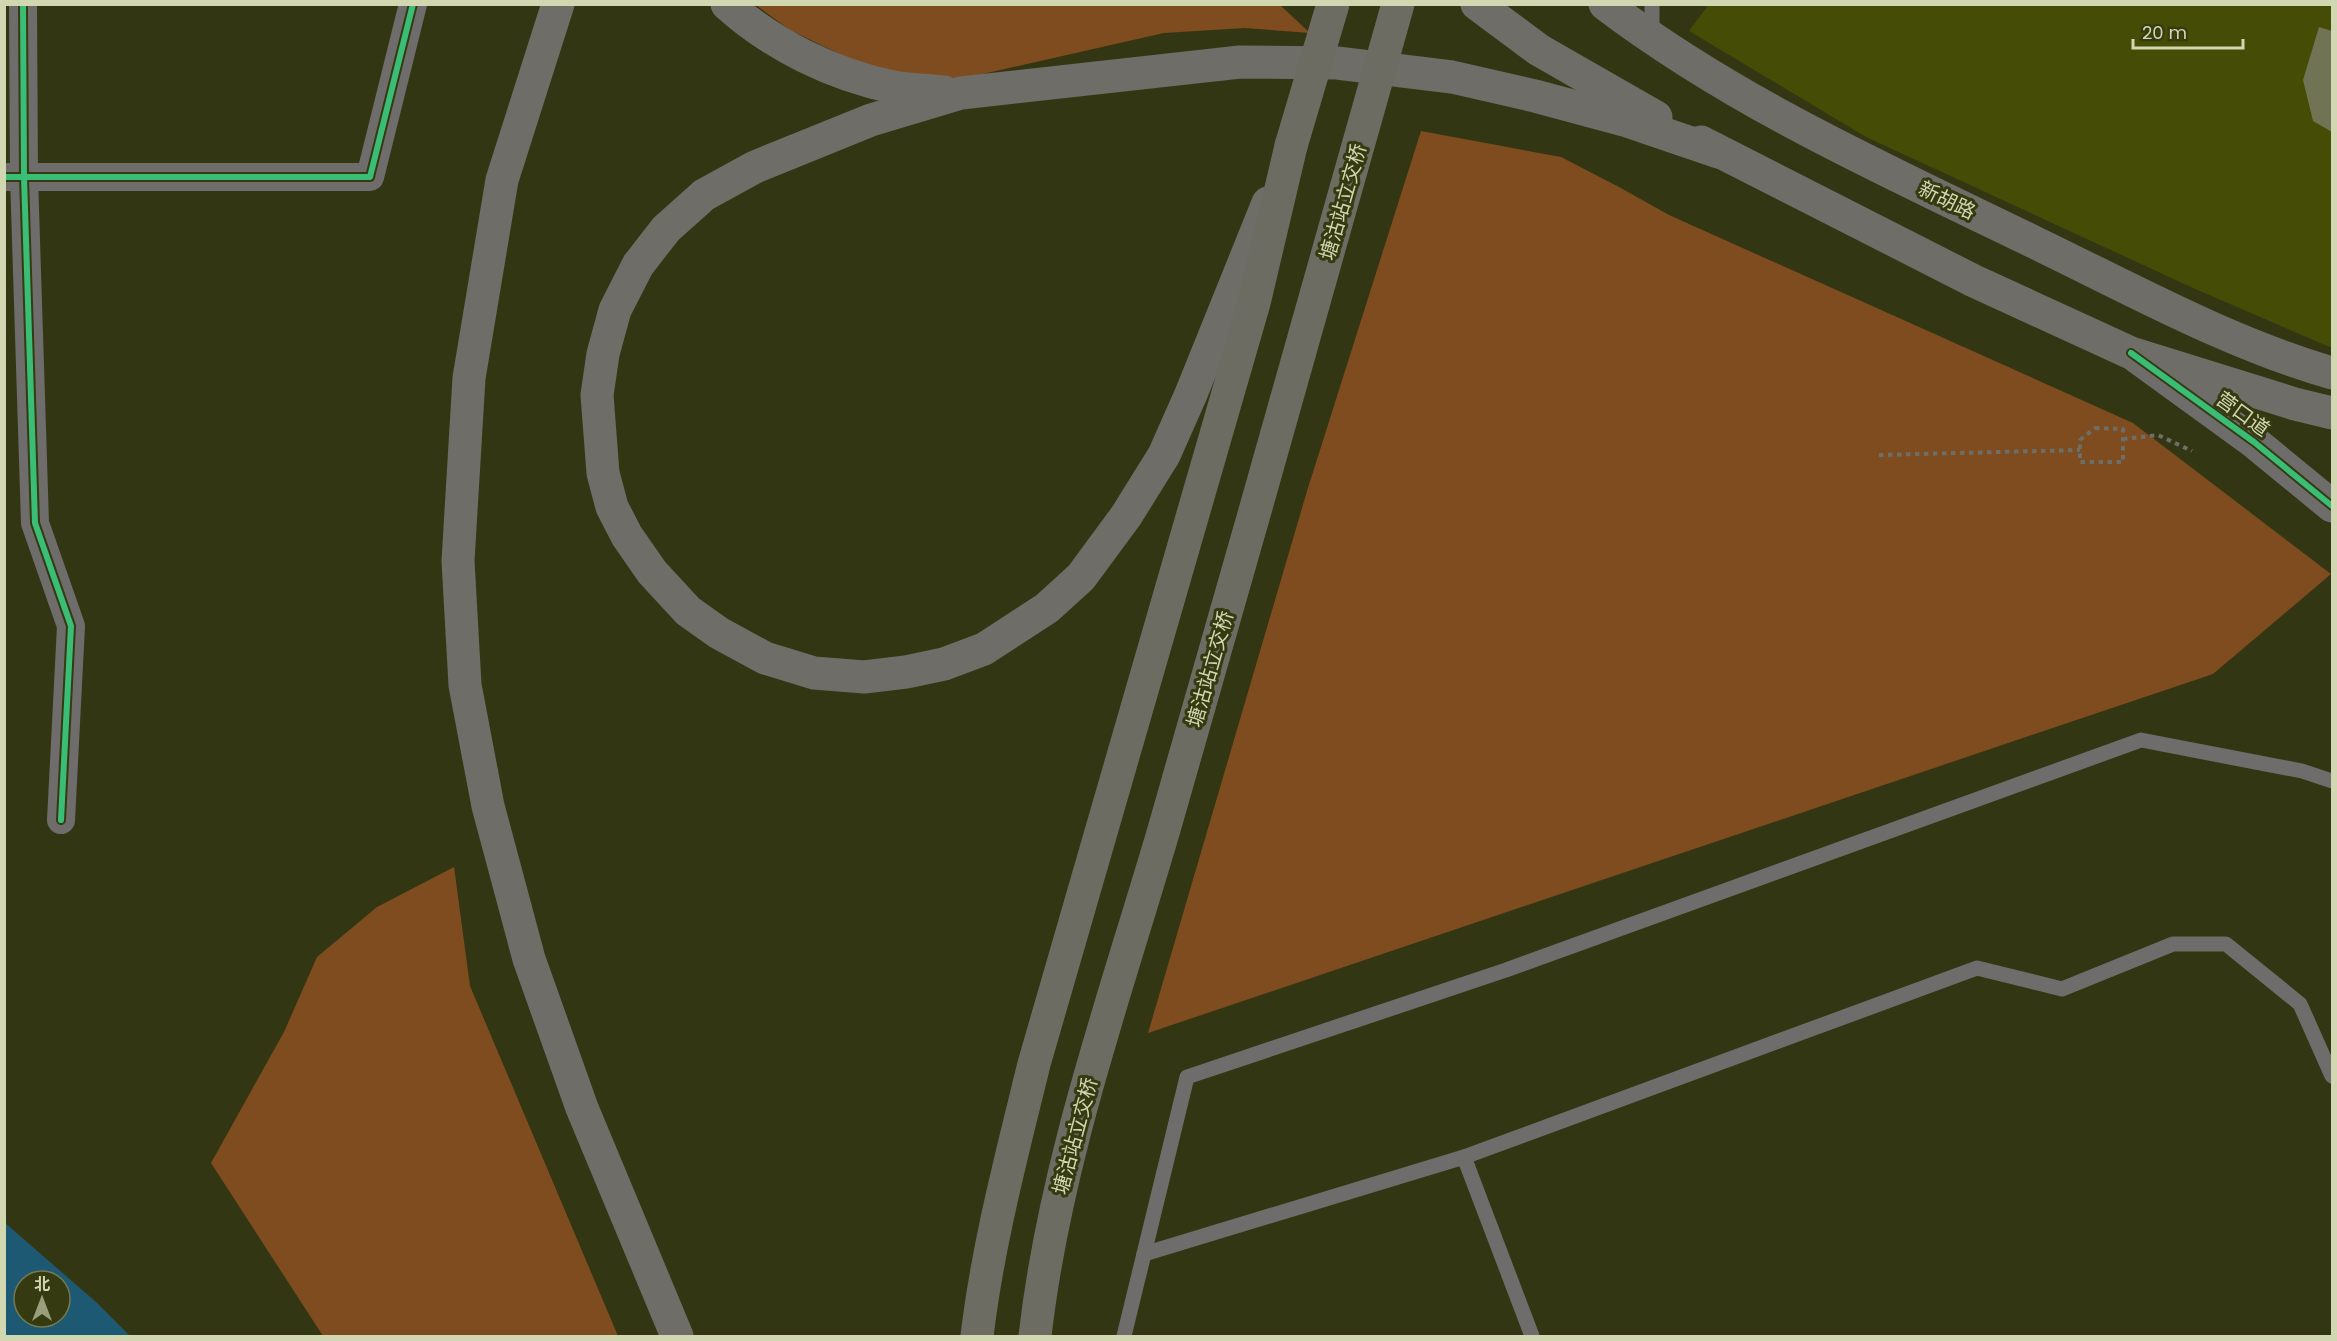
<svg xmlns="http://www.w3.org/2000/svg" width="2337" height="1341" font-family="Poppins,'Noto Sans SC',sans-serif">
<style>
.built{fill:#444c06}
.green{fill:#7e4c1f}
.water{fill:#1e5973;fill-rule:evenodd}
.building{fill:#707455}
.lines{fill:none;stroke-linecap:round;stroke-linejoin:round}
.path{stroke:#6e6e68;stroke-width:4;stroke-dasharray:4.5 4.5;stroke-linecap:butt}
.service{stroke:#6e6d6b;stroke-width:15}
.minor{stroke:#6e6d6b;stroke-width:28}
.tertiary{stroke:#6e6d6b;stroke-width:33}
.secondary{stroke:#6e6d68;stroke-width:33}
.primary{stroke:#6c6c62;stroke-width:33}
.primary-bridge{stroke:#6c6c62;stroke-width:33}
.cycleway-casing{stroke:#353a10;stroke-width:10}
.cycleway{stroke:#3abd76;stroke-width:6}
.labels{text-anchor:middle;stroke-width:6;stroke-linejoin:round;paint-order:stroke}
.street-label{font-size:20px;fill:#d0d7b1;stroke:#353a10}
</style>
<rect width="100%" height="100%" fill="#333613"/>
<!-- built -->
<polygon class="built" points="1709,4 2332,5 2332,348 2193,288 1866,137 1689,31"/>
<!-- green -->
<g class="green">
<polygon points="756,5 1280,5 1310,33 1245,28 1164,33 956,80 911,78 858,63 790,30"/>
<polygon points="1421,131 1561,157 1619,187 1669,215 2133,423 2331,574 2213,674 1148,1033 1307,491"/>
<polygon points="454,867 470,986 618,1336 323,1336 211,1163 284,1032 317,957 377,907"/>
</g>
<!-- water -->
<path class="water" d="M4,1222l92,80 34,34h-125zM24,1281h36v36h-36z"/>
<!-- building -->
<polygon class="building" points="2319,27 2332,31 2332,132 2313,121 2303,80"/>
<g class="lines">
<!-- path -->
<g class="path">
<polygon points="2095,428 2123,429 2123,462 2080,462 2080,440"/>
<polyline points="2123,439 2158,435 2192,451"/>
<polyline points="1879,455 2080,450"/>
</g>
<!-- service -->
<g class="service">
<polyline points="1652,37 1652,4"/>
<polyline points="1464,1157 1977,968 2062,989 2173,944 2226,944 2300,1004 2332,1076"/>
<polyline points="1144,1254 1464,1157 1532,1336"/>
<polyline points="1124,1336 1187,1077 1506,970 2141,740 2302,771 2332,781"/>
</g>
<!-- minor -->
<g class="minor">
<polyline points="23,4 24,177 35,523 71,626 61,820"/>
<polyline points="7,177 370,177 413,4"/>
</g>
<!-- tertiary -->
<polyline class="tertiary" points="2137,357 2254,442 2332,506"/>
<!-- secondary -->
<g class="secondary">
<polyline points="558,4 502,180 469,378 458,561 465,685 488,806 529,959 582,1108 677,1336"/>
<path d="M727,4c45,41 107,71 166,83 16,3 34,3 51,5"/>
<polyline points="1477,4 1539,50 1656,117"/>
<path d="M1605,4c132,100 285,168 433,240 95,46 193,100 294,129"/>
<polyline points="1701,142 1974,281 2131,353 2295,404 2332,413"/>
<polyline points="1268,203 1191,394 1164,455 1126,516 1081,577 1047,608 984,649 944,664 906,672 864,677 814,673 765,658 719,633 688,611 652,572 627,536 612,507 603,473 597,395 603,354 615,310 638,265 666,229 704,195 755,167 871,120 961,93 1240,62 1337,63 1452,77 1535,96 1624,120 1718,152"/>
</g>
<!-- primary -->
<path class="primary" d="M977,1336c11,-92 35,-182 57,-272l220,-761 37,-157"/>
<!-- primary-bridge -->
<g class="primary-bridge">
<polyline points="1291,146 1333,4"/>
<path d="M1035,1336c20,-175 81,-342 130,-510 78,-274 157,-547 233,-822"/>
</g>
<defs>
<g id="cycleway">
<polyline points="23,4 24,177 35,523 71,626 61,820"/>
<polyline points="4,177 370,177 413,4"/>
<polyline points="2131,353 2254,442 2332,506"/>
</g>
</defs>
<!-- cycleway casing -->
<use href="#cycleway" class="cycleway-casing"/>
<!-- cycleway -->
<use href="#cycleway" class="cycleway"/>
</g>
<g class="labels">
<!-- street labels -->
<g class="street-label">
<text transform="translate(1947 200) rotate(26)" y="7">新胡路</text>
<text transform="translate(1343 202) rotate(-74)" y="7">塘沽站立交桥</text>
<text transform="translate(2243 414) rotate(36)" y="7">营口道</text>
<text transform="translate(1210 669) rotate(-74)" y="7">塘沽站立交桥</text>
<text transform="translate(1075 1136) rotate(-75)" y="7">塘沽站立交桥</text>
</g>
</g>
<!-- border -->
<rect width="2337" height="1341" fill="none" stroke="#d0d7b1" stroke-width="12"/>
<!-- north arrow -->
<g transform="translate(42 1299)"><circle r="28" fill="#353a10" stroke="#737950" stroke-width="1.5"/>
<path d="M0-4.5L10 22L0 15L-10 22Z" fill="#999f7a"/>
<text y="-9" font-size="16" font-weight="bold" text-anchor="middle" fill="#d0d7b1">北</text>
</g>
<!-- scale -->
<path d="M2133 39v9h110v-9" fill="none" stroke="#d0d7b1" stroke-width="3"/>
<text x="2142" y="39" font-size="18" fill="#d0d7b1" stroke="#353a10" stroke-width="4.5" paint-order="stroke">20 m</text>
</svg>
